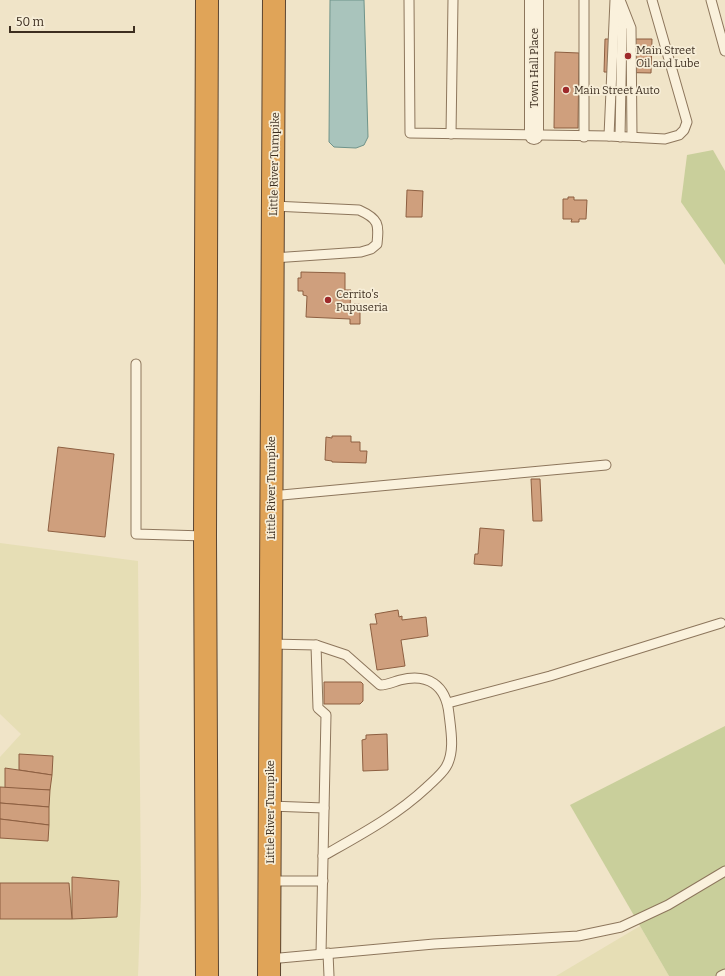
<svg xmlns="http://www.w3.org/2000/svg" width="725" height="976" font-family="Bitter,serif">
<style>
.farmland{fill:#e6deb5}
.green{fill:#c9cf9b}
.water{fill:#a9c4bc;stroke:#6f938a}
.building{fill:#cf9f7d;stroke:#8d5f41}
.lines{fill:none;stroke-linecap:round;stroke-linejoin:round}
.lane-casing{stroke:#8d765c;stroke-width:11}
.street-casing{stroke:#8d765c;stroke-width:20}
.highway-casing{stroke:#5b4430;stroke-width:24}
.lane{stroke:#faf1dc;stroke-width:9}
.street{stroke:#faf1dc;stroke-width:18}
.highway{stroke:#e0a458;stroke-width:22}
.poi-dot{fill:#9e2a2b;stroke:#f7eed8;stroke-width:1.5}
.labels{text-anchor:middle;stroke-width:3.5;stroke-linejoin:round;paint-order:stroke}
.poi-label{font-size:11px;fill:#3d2e20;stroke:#f7eed8;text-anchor:start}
.street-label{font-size:11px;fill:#3d2e20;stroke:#f7eed8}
</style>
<rect width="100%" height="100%" fill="#f0e4c8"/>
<!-- farmland -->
<g class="farmland">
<polygon points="0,543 138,561 141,895 138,976 0,976 0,757 21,734 0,714"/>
<polygon points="640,926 669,976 556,976"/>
</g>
<!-- green -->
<g class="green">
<polygon points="713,150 725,171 725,265 681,202 687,155"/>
<polygon points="725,726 725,976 669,976 570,805"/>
</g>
<!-- water -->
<polygon class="water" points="330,0 364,0 368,137 364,145 356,148 334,147 329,142"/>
<!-- building -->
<g class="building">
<polygon points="605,39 652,39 651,73 604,72"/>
<polygon points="555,52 579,53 578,128 554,128"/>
<polygon points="407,190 423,191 422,217 406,217"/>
<polygon points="568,197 574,197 574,200 587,200 586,219 579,219 579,222 571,222 572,219 563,219 563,199 568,199"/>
<polygon points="301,272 345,273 345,290 351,290 350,306 352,306 352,310 354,310 354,304 360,304 360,324 350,324 350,319 306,317 307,296 303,295 303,291 298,291 298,278 301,278"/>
<polygon points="332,436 351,436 351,442 360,442 360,451 367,451 366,463 332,462 332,461 325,460 326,437 332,438"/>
<polygon points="58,447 114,454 105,537 48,531"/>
<polygon points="531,479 540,479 542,521 533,521"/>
<polygon points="480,528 504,530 502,566 474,564 475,554 478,554"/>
<polygon points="398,610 399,617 402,616 402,620 426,617 428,636 401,640 405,666 377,670 370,624 377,624 375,614"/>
<polygon points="324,682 361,682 363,684 363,701 360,704 324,704"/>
<polygon points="387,734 388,770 363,771 362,740 366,739 366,735"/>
<polygon points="19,754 53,756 52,775 19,770"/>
<polygon points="5,768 52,775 50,790 5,788"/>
<polygon points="0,787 50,790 49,807 0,803"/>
<polygon points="0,803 49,807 49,825 0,819"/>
<polygon points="0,819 49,825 48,841 0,838"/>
<polygon points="72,877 119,881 117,917 72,919"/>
<polygon points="0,883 69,883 72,919 0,919"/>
</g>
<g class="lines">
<defs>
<g id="lane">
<polyline points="409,0 410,133 609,136 665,139 679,135 684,130 687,122 652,0"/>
<polyline points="620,0 631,28 632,137"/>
<polyline points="711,0 725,51"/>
<polyline points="617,11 622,28 620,137"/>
<polyline points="451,134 453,0"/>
<polyline points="609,136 615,0"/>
<polyline points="584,137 584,0"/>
<path d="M273,258l88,-6 10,-3 6,-5c2,-20 2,-25 -18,-34l-86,-4"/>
<polyline points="136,364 136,534 205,536"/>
<polyline points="271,496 606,465"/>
<polyline points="271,644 316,645 318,708 326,715 321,954"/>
<path d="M316,645l30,10 34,30c7,0 13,-3 20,-5 28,-7 46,5 49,34 2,17 6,38 -3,53 -5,8 -13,14 -19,20 -31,29 -67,48 -104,69"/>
<polyline points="448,703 550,676 721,623"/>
<polyline points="270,806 324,808"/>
<polyline points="269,881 323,881"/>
<polyline points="328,953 329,976"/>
<polyline points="269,959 434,944 578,936 621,927 668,905 725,871"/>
<polyline points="721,976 725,974"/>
</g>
<polyline id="street" points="534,135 534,0"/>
<g id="highway">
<polyline points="207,976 205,536 207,0"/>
<polyline points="269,976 274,0"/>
</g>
</defs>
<!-- lane casing -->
<use href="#lane" class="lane-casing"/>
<!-- street casing -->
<use href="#street" class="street-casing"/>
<!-- highway casing -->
<use href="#highway" class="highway-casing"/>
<!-- lane -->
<use href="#lane" class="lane"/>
<!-- street -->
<use href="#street" class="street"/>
<!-- highway -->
<use href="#highway" class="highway"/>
</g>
<!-- markers -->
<g class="poi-dot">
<circle cx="628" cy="56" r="4"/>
<circle cx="566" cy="90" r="4"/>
<circle cx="328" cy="300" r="4"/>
</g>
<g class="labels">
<!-- poi labels -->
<g class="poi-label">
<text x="636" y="54">Main Street<tspan x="636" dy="13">Oil and Lube</tspan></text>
<text x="574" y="94">Main Street Auto</text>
<text x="336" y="298">Cerrito's<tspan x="336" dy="13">Pupuseria</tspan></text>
</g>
<!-- street labels -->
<g class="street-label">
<text transform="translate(534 68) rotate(-90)" y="4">Town Hall Place</text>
<text transform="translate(274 164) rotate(-89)" y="4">Little River Turnpike</text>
<text transform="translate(271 488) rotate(-90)" y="4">Little River Turnpike</text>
<text transform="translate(270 812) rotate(-90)" y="4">Little River Turnpike</text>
</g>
</g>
<!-- scale -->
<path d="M10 26v6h124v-6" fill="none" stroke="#3d2e20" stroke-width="2"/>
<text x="16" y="26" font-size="12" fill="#3d2e20" stroke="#f7eed8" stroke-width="3" paint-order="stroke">50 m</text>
</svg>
